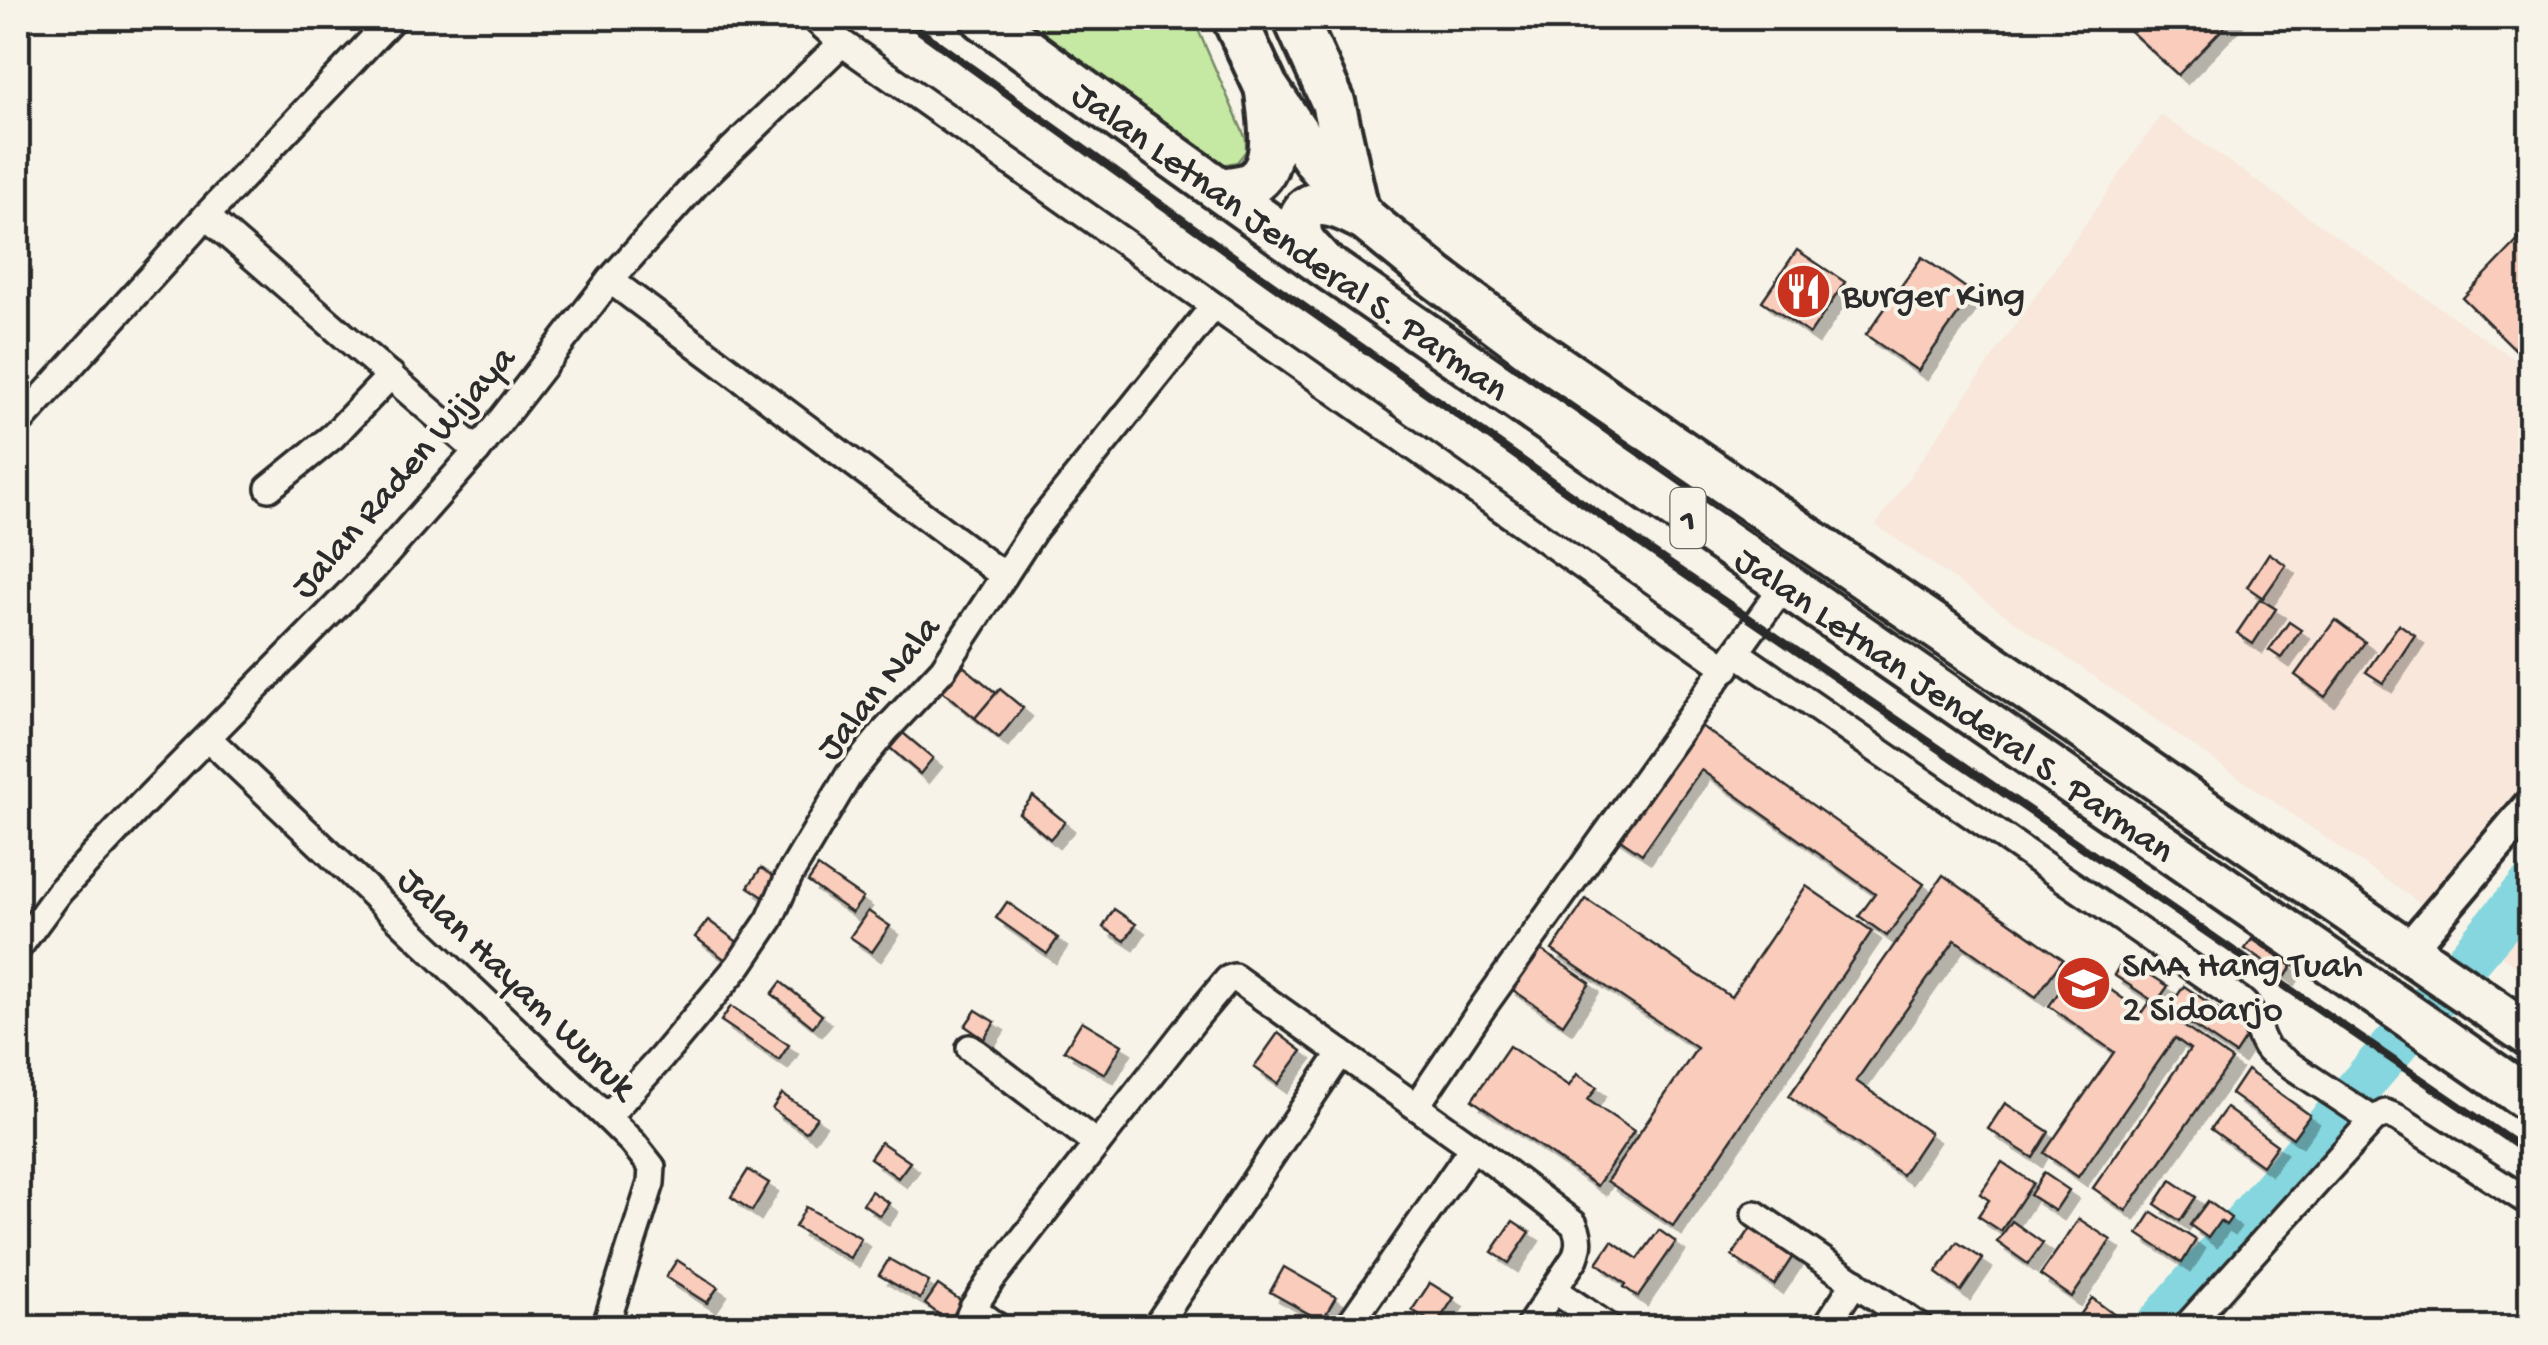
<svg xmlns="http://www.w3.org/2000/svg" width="2548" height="1345" font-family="'Gochi Hand',sans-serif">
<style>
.built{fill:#f8e7da}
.green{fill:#c5e9a3;stroke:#788a67;stroke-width:2.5}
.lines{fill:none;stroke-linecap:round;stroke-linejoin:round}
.river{stroke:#85d6de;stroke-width:45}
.building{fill:#f9ccbb;stroke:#2b2b2b;stroke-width:2.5;filter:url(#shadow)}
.minor-casing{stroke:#2b2b2b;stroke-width:32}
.tertiary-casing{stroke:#2b2b2b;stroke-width:40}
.trunk-casing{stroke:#2b2b2b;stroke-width:50}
.minor{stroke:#f7f3e8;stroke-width:25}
.tertiary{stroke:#f7f3e8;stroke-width:32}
.trunk{stroke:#f7f3e8;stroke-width:42}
.rail{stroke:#2b2b2b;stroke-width:8}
.labels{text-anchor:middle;stroke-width:8;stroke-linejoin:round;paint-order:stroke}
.shield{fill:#f7f3e8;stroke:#686764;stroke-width:2.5}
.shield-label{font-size:35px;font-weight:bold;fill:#2b2b2b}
.street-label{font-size:38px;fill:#2b2b2b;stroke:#f7f3e8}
.poi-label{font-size:38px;fill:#2b2b2b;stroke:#f7f3e8;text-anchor:start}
</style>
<defs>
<filter id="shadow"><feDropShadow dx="9" dy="9" stdDeviation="0" flood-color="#0004"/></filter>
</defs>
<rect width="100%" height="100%" fill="#f7f3e8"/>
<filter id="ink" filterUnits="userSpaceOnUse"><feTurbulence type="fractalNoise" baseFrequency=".01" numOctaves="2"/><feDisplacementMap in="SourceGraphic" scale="20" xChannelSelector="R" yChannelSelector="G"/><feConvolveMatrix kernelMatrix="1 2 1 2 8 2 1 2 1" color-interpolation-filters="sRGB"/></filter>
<g filter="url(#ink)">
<!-- built -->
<g class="built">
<polygon points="2161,115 2530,370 2530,788 2428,909 1876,525"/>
<polygon points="2530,909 2530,978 2495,950"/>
</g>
<!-- green -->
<polygon class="green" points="1010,18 1193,18 1246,139 1246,151 1237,162 1222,165 1202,159"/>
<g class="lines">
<!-- river -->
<g class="river">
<polyline points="2355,1092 2530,887"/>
<polyline points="2156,1328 2337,1115"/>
</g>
</g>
<!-- building -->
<g class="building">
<polygon points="2116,18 2233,18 2178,75"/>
<polygon points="2530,228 2530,335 2516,350 2463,298"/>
<polygon points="1797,250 1845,282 1810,334 1762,301"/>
<polygon points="1922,257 1973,293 1918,371 1866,335"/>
<polygon points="2269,553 2286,565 2263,598 2247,587"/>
<polygon points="2260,599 2276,609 2253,644 2237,633"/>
<polygon points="2335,620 2365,642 2325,697 2295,675"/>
<polygon points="2289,622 2301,630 2281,658 2269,650"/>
<polygon points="2399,624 2415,635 2383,683 2366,672"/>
<polygon points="962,665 996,693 975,718 941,690"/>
<polygon points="1000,689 1023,708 999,738 975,718"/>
<polygon points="1691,719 1924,884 1887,936 1859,916 1875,894 1701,770 1642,854 1611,833"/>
<polygon points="903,733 933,758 920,774 890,748"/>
<polygon points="1033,796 1065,822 1050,839 1019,813"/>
<polygon points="818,867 863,898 852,913 808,882"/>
<polygon points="761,868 778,879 765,898 748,887"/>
<polygon points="1943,875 2063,959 2036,997 1955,940 1856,1081 1930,1133 1902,1175 1789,1096"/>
<polygon points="1806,886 1872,931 1673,1226 1607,1181 1697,1048 1552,950 1586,899 1731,997"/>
<polygon points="1007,902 1058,938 1047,954 996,918"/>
<polygon points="1114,909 1136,924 1125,941 1103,927"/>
<polygon points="868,911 890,926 872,952 850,937"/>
<polygon points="708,920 740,944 727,961 695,937"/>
<polygon points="2252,939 2292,966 2286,976 2245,949"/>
<polygon points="1534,945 1590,983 1563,1024 1507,986"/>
<polygon points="2124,958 2168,986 2156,1003 2114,975"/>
<polygon points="2077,966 2142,1012 2149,1002 2232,1060 2126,1211 2093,1188 2190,1049 2175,1038 2078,1177 2044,1153 2114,1052 2049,1006"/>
<polygon points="781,982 822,1015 813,1027 772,994"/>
<polygon points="2184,986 2250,1031 2235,1054 2168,1009"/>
<polygon points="731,1006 789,1045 779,1060 721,1021"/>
<polygon points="976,1010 995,1022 984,1039 965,1026"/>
<polygon points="1082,1021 1122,1045 1105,1074 1064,1050"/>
<polygon points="1278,1033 1302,1051 1278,1084 1254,1067"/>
<polygon points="1509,1046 1569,1086 1577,1074 1597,1087 1588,1100 1634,1131 1597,1186 1472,1100"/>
<polygon points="2247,1070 2310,1115 2293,1138 2231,1094"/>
<polygon points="782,1094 817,1117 806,1132 772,1109"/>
<polygon points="2005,1103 2049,1132 2033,1158 1988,1129"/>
<polygon points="2226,1108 2277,1145 2262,1166 2211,1129"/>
<polygon points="881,1142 910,1162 898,1178 870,1158"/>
<polygon points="2002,1162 2033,1183 2001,1231 1978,1216 1989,1200 1980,1194"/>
<polygon points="748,1170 769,1183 752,1211 731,1197"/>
<polygon points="2044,1173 2069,1190 2055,1211 2030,1195"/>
<polygon points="2171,1180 2196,1197 2180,1221 2155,1204"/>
<polygon points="871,1191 889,1203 880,1216 863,1204"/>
<polygon points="2208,1201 2231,1218 2226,1225 2220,1221 2208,1238 2190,1225"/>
<polygon points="806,1207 861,1238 850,1258 795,1227"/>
<polygon points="2152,1212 2196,1240 2182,1263 2138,1234"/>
<polygon points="2079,1219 2111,1240 2072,1297 2040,1275"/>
<polygon points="1513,1221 1530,1232 1509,1263 1492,1252"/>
<polygon points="2012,1221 2043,1243 2028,1264 1997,1242"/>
<polygon points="1751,1228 1793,1256 1774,1285 1732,1256"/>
<polygon points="1659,1230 1676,1242 1638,1297 1624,1287 1626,1284 1597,1263 1612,1241 1638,1259"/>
<polygon points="1957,1242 1983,1259 1961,1291 1936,1273"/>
<polygon points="889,1259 929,1282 920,1299 879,1275"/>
<polygon points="677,1260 718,1287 707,1303 666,1277"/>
<polygon points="1284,1267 1336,1297 1322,1321 1270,1292"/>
<polygon points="1430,1283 1454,1298 1436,1325 1412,1310"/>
<polygon points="938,1285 963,1302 949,1322 925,1304"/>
<polygon points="2092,1298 2124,1322 2120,1328 2091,1328 2078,1318"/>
</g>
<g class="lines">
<defs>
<g id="minor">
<polyline points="814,18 842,43 1727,668"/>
<polyline points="206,216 477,451"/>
<polyline points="610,280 1004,576"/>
<polyline points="18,424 206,216 393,18"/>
<polyline points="269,488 333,436 391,375"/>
<path d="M1737,653l504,348c18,15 14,32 27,49l105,70"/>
<polyline points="208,738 607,1117 633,1143 652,1167 651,1183 605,1328"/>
<polyline points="18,948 60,891 143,803 373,569 477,451 610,280 696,184 842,43"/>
<polyline points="970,1048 1097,1144"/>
<polyline points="1417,1105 1485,1004 1784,585"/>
<polyline points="607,1117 661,1058 739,965 770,919 789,876 849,775 885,731 943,669 1034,530 1213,307"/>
<polyline points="1755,1214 1921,1328"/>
<polyline points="1554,1290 1610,1328"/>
<polyline points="973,1308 999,1328"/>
<path d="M964,1328l9,-20 18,-28 206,-264 31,-37 6,-2 239,170 101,77c6,13 6,21 1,34l-47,70"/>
<polyline points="1155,1328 1341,1053"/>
<polyline points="1347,1328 1473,1147"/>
<polyline points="1825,1328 1855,1282"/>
<polyline points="2185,1328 2373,1120 2385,1113 2398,1118 2530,1203"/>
</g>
<polyline id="tertiary" points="2408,950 2530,806"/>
<g id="trunk">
<path id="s1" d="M983,18l149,109 191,137 1207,836"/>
<polyline points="1234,18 1266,87 1316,161 1366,220 1437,278 1536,352 2530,1035"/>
<polyline points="1295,18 1333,102 1355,201"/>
<path d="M1221,190c9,-2 22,-2 31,-7 28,-16 18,-65 15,-91"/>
<path d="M1319,260c-5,-6 -12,-12 -16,-19 -8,-15 -3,-37 17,-37 16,-1 32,9 46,16"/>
</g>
</defs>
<!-- minor casing -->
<use href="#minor" class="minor-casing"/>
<!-- tertiary casing -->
<use href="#tertiary" class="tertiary-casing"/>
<!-- trunk casing -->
<use href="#trunk" class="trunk-casing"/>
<!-- minor -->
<use href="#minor" class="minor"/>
<!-- tertiary -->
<use href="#tertiary" class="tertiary"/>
<!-- trunk -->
<use href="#trunk" class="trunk"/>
<!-- rail -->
<polyline class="rail" points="902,18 1269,282 1651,551 2530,1154"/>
</g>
</g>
<!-- icons -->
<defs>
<symbol id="restaurant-disc" viewBox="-11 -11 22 22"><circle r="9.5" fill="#c8321e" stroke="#f7f3e8"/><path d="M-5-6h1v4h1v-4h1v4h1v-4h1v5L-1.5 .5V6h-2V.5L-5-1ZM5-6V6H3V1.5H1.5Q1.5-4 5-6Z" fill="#fff"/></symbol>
<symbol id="school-disc" viewBox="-11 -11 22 22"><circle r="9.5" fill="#c8321e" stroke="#f7f3e8"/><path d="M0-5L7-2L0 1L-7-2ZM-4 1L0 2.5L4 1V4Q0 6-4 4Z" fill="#fff"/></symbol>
</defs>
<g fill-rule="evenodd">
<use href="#restaurant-disc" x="1772" y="260" width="63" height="63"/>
<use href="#school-disc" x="2052" y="952" width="63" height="63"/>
</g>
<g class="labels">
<!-- shield labels -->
<rect class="shield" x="1670.5" y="488" width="35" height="60" rx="8"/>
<g class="shield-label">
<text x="1688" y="530">1</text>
</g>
<!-- street labels -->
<g class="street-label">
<text dy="13" stroke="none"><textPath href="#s1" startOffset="380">Jalan Letnan Jenderal S. Parman</textPath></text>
<text transform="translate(401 470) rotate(-49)" y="13">Jalan Raden Wijaya</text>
<text transform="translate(876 686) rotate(-51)" y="13">Jalan Nala</text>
<text dy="13" stroke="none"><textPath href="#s1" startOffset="1190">Jalan Letnan Jenderal S. Parman</textPath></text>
<text transform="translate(519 981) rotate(44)" y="13">Jalan Hayam Wuruk</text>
</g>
<!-- poi labels -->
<g class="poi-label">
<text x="1842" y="305">Burger King</text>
<text x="2122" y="975">SMA Hang Tuah<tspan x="2122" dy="44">2 Sidoarjo</tspan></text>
</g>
</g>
<!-- margin -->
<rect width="2548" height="1345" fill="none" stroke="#f7f3e8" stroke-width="60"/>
<rect x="30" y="30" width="2488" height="1285" fill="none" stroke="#2b2b2b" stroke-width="4" filter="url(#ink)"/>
</svg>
